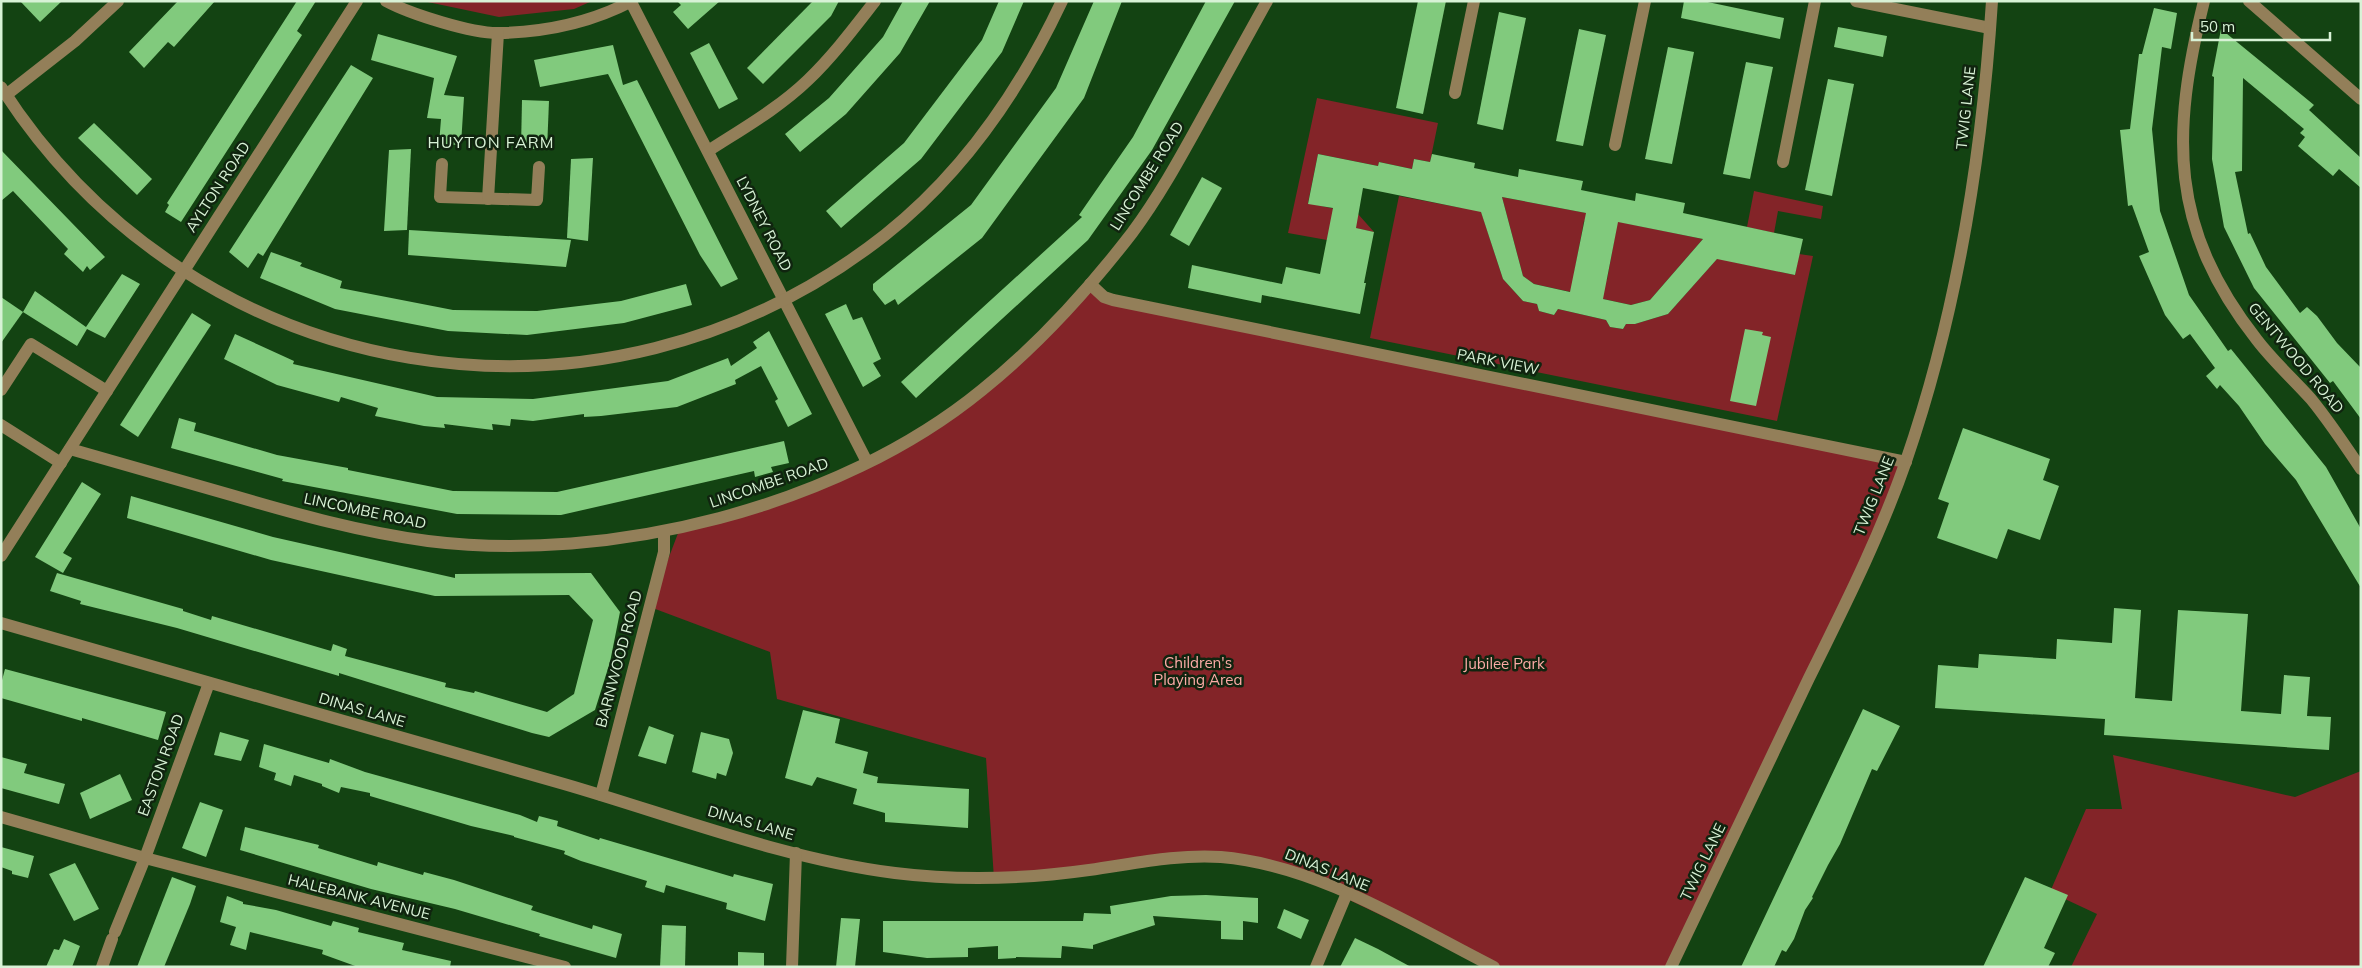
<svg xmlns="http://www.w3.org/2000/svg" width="2362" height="968" font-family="Mulish,sans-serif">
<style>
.green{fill:#832428}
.building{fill:#81ca7d;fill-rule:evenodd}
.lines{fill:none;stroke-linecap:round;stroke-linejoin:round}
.minor{stroke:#937f59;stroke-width:12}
.labels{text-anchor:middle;stroke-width:5;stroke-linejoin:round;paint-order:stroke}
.street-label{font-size:15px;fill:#d8f2d6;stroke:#10240f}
.park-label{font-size:15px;fill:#fcaba6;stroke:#10240f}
.neighbourhood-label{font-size:16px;letter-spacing:1px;fill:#d8f2d6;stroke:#10240f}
</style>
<rect width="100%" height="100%" fill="#134312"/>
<!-- green -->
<g class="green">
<polygon points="423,1 592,1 574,9 499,17"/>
<polygon points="1317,98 1438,123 1430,162 1414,159 1412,169 1379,162 1378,166 1318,154 1308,203 1358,214 1374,232 1331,223 1327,240 1288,233"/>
<polygon points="1754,191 1823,206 1821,219 1778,211 1774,233 1747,227"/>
<polygon points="1475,193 1503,279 1523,301 1537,304 1539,311 1554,315 1558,309 1606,320 1610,327 1623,329 1626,324 1635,324 1668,314 1723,252 1733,262 1795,275 1799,254 1813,256 1777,421 1370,338 1399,196 1462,208"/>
<polygon points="1502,197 1597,215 1584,221 1574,274 1607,280 1616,230 1615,221 1703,239 1650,300 1631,305 1534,284 1523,276"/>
<polygon points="1090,284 1098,292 1906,462 1677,967 1488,967 1281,867 1220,857 994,879 986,758 777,699 770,652 650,607 680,528 819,489 982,391"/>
<polygon points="2113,755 2295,797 2361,771 2361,967 2071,967 2097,914 2050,892 2086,809 2122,809"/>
</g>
<!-- building -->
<g class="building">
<polygon points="20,1 62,1 40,22"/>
<polygon points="178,1 215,1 174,47 168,42 144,68 129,52"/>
<polygon points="297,1 316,1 297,31 302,35 181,222 165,212 169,205 167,203"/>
<polygon points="677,1 720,1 688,29 673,12 681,5"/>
<polygon points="813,1 839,1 831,16 763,84 747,68"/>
<polygon points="903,1 930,1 900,53 846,114 800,152 785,134 829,98 883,37"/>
<polygon points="999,1 1024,1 1002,52 921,159 841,228 826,211 904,143 982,40"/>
<polygon points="1094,1 1122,1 1084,98 982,238 898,305 895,299 885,305 873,290 873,284 971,205 1056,88"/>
<polygon points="1206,1 1235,1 1152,150 1088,240 916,398 901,382 1082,217 1079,215 1133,137"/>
<polygon points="1418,1 1446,1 1423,114 1396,108"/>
<polygon points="1684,1 1703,1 1784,18 1780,39 1681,18"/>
<polygon points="2154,8 2177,13 2171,49 2162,47 2152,129 2160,211 2189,295 2228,351 2231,349 2326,467 2361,529 2361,588 2296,480 2265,444 2239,406 2220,385 2217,389 2206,376 2215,368 2190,334 2183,339 2165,315 2139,256 2149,252 2132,205 2128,206 2120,130 2130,129 2139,54 2142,54"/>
<polygon points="1499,12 1526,18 1503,130 1477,124"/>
<polygon points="1838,27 1887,36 1883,57 1834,47"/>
<polygon points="1579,29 1606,35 1583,146 1556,141"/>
<polygon points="2221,29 2314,105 2309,110 2361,158 2361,188 2339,169 2333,176 2298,146 2305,137 2300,133 2304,129 2243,78 2242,171 2235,172 2248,234 2250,233 2266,267 2300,313 2307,307 2317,316 2337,343 2361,368 2361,419 2333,381 2330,383 2254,288 2224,227 2212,159 2214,77 2212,76"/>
<polygon points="378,34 457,56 444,95 464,97 461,145 439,144 441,119 427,118 434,78 371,60"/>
<polygon points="709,43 738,99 719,109 690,53"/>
<polygon points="613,45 623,85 637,80 738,279 721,287 700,255 608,74 540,87 534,60"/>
<polygon points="1668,47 1694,52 1672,164 1645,159"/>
<polygon points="1746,62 1773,67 1750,179 1723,174"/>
<polygon points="351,65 373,78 263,256 258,253 248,268 229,252"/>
<polygon points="1828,79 1854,84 1832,196 1805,190"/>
<polygon points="522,100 549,101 547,150 521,148"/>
<polygon points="94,123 152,179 137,195 78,138"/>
<polygon points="411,149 407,230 384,231 389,150"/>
<polygon points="1,150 105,257 90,270 87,266 83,272 64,254 68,249 13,191 1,201"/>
<path d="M1318,154l60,12 1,-4 33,7 2,-10 16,3 2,-8 43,9 -1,5 44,9 1,-8 64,12 -2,9 54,11 1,-8 49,10 -2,10 120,26 -8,36 -78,-16 -49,55 -33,10h-9l-3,5 -13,-2 -4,-7 -48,-11 -4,6 -15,-4 -2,-7 -14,-3 -20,-22 -22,-67 -118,-24 -7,40 18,4 -10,51h2l-6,31 -98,-19 -1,8 -73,-15 4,-23 90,19 4,-17 34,7 13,-66 -25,-4zM1502,197l84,16 -16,79 -36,-8 -11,-8zM1618,222l85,17 -53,61 -19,5 -28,-6z"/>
<polygon points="593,158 588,241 567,238 571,159"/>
<polygon points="1202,177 1222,188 1189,246 1170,235"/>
<polygon points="409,230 571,240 566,267 408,255"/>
<polygon points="271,252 302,263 300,266 342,281 340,288 453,310 537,311 621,301 686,284 692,305 624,323 527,335 448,331 335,309 260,278"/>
<polygon points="122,274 140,284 105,338 87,329 77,346 23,312 35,291 86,327"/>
<polygon points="1,297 23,312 1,343"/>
<polygon points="846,304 853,320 862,317 881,359 873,363 881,376 863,387 825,314"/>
<polygon points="192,313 211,325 138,437 120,425"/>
<polygon points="1745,329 1763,332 1762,335 1771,337 1756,406 1730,401"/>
<polygon points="769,331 812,414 788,427 775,401 778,399 761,366 735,380 736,384 677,407 601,416 584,417 584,414 533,421 511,419 510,426 492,424 493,430 444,424 445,428 424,426 375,416 378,408 341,397 339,402 277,385 224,359 235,334 294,361 293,364 437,397 533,399 668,381 728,358 731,366 757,348 753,342"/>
<polygon points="179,418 196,423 194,431 277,455 348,468 348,470 453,491 557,492 784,441 789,463 771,467 773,472 755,477 754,471 561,515 457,514 282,481 283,479 171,448"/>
<polygon points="1963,428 2050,459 2043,480 2059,486 2040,540 2008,529 1997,559 1937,538 1949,503 1938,499"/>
<polygon points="82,482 101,494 63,553 72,558 63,573 35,557"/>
<polygon points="131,496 273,537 455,578 455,574 591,573 620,612 610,662 595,710 549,737 532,733 339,673 339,676 177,628 80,604 81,601 50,591 57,573 183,609 183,611 211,620 212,616 331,651 333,644 347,649 345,656 446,683 445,687 474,693 475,691 547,712 574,694 593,620 569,595 435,596 271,560 127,518"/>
<polygon points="2114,608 2141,610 2135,698 2172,701 2178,610 2248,614 2241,711 2281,714 2284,675 2310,677 2307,716 2331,717 2329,750 2104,735 2105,719 1935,708 1938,665 1978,668 1979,654 2056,659 2057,639 2112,643"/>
<polygon points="5,669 166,712 158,740 82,718 82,721 1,698 1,684"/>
<polygon points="1863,709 1900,726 1877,771 1872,769 1840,844 1828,865 1812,897 1813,898 1805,910 1794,939 1786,952 1782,950 1774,967 1741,967"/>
<polygon points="803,710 840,719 835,743 868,752 863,773 878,777 877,783 969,789 968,828 885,822 885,813 853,804 857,789 817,777 812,786 785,778"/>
<polygon points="649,726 674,735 666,764 638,756"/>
<polygon points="220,732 249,740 241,761 214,755"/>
<polygon points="701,732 729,739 733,753 726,776 717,773 716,779 692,772"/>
<polygon points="264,744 329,763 330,759 365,772 520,815 537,822 539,816 558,821 557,826 599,840 600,838 733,877 734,874 773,884 765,921 726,909 727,903 666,885 664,893 645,887 647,881 581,861 564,854 565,851 514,837 514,836 471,826 370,796 370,793 341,787 339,793 322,786 322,784 294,775 291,786 274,780 276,773 259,767"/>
<polygon points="1,757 27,764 24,773 65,784 59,804 1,788"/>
<polygon points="120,774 132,800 90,819 80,793"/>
<polygon points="200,802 223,810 206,857 182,848"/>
<polygon points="245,827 319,845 318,848 377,866 378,862 423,875 424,872 454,880 533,906 531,910 592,929 593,925 622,934 616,958 539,936 540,934 455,909 371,889 240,850"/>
<polygon points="1,847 34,856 28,878 12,874 12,871 1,867"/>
<polygon points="75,863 99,909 74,921 49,874"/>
<polygon points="172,877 196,886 190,904 164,967 137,967"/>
<polygon points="2025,877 2068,895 2044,948 2055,953 2048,967 1983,967"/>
<polygon points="1206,895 1258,898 1258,923 1243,921 1243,940 1221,939 1221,921 1153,916 1155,925 1093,945 1093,949 1062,946 1061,958 1016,957 1016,958 998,959 998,946 968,948 968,957 927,958 883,952 883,921 1083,921 1084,913 1111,914 1110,906 1171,896"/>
<polygon points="227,896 243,902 243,904 276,910 331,926 333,921 359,928 358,932 404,943 402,950 451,961 450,967 358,967 322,954 323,950 250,932 246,950 230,945 236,927 220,922"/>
<polygon points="1284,909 1309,920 1301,939 1277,928"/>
<polygon points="841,918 860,919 855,967 836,967"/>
<polygon points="662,925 686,926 685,967 660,967"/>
<polygon points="1355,938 1378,949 1411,967 1340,967"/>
<polygon points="64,939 80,946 72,967 46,967 54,949 59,950"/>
<polygon points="738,952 764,953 764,967 738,967"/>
</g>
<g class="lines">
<!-- minor -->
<g class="minor">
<path d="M386,1c24,13 87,33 114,32 45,-1 92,-11 132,-32"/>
<polyline points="1856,1 1990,28"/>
<path d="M2204,1c-33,133 -35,227 53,339 16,21 36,39 54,59 18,22 34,46 50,70"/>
<polyline points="2249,1 2361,99"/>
<polyline points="631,2 867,462"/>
<path d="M1,87c194,303 602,370 884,148 77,-61 135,-145 177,-234"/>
<polyline points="1455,93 1474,1"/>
<polyline points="6,95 75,41 118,1"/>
<polyline points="1615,145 1645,1"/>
<path d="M708,151c34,-22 71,-43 100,-71 25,-24 46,-52 67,-79"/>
<polyline points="1783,162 1815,1"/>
<polyline points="442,164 440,197 537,200 539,167"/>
<polyline points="488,199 498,33"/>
<polyline points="1090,284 1104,297 1113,300 1906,462"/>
<polyline points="1,390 31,344 107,391"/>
<polyline points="1,425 61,463"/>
<path d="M70,449c54,15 107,31 161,46 65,19 129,37 197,46 182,23 411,-34 554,-151 56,-45 106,-100 150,-157 26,-35 47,-73 68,-111 22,-40 45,-81 67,-121"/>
<polyline points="1,556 357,1"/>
<path d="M1,623c188,54 375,107 563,161 107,31 220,75 331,89 64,8 130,6 194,-3 44,-6 87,-16 132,-13 96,8 188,67 273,110"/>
<polyline points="601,795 664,552 664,531"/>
<polyline points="1,817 145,858 565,967"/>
<polyline points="115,932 145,858 209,683"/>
<polyline points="102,967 112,939"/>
<polyline points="792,967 796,853"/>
<polyline points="1316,967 1347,893"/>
<path d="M1671,967c46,-96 92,-193 138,-289 35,-71 71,-142 97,-217 51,-148 76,-303 86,-460"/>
</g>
</g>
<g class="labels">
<!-- street labels -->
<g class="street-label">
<text transform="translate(1966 108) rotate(-84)" y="5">TWIG LANE</text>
<text transform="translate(1147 176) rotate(-58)" y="5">LINCOMBE ROAD</text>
<text transform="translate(218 187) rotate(-57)" y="5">AYLTON ROAD</text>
<text transform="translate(764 224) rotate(63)" y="5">LYDNEY ROAD</text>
<text transform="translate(2296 358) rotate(50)" y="5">GENTWOOD ROAD</text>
<text transform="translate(1498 362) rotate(11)" y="5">PARK VIEW</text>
<text transform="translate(769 483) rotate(-19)" y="5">LINCOMBE ROAD</text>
<text transform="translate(1874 496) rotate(-68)" y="5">TWIG LANE</text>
<text transform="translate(365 511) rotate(12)" y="5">LINCOMBE ROAD</text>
<text transform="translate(619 659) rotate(-75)" y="5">BARNWOOD ROAD</text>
<text transform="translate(362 710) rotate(16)" y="5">DINAS LANE</text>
<text transform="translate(161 765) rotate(-70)" y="5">EASTON ROAD</text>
<text transform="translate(751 823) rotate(16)" y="5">DINAS LANE</text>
<text transform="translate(1703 862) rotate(-64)" y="5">TWIG LANE</text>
<text transform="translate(1327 870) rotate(22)" y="5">DINAS LANE</text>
<text transform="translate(359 897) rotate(14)" y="5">HALEBANK AVENUE</text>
</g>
<!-- park labels -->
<g class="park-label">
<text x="1198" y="668">Children's<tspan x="1198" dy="17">Playing Area</tspan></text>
<text x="1504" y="669">Jubilee Park</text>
</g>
<!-- neighbourhood labels -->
<g class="neighbourhood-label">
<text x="491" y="148">HUYTON FARM</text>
</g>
</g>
<!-- border -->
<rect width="2362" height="968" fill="none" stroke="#d8f2d6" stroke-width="5"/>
<!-- scale -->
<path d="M2192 32v8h138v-8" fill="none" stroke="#d8f2d6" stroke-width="2.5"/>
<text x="2200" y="32" font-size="15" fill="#d8f2d6" stroke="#10240f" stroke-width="4" paint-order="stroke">50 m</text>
</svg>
